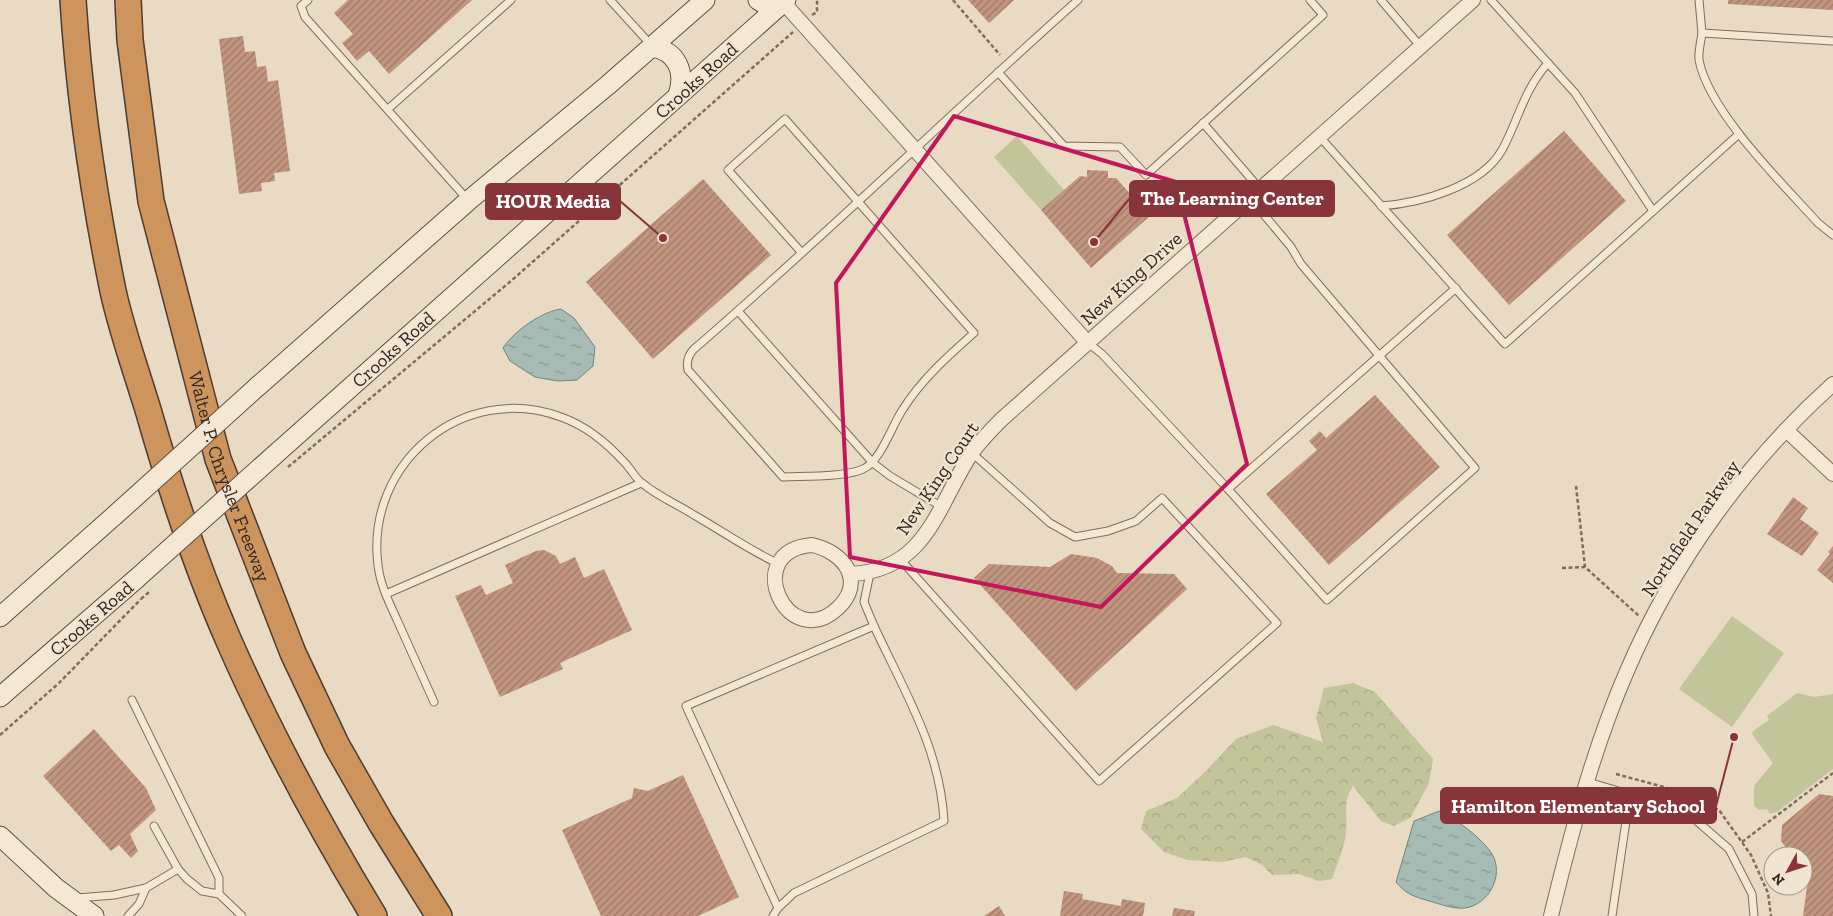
<svg xmlns="http://www.w3.org/2000/svg" width="1833" height="916" font-family="'Zilla Slab',serif">
<style>
.green{fill:#c2c499}
.forest{fill:url(#forest-crowns)}
.water{fill:url(#water-ripples);stroke:#6d887f}
.building{fill:url(#building-hatch)}
.lines{fill:none;stroke-linecap:round;stroke-linejoin:round}
.service-casing{stroke:#806d5c;stroke-width:9}
.minor-casing{stroke:#806d5c;stroke-width:16}
.secondary-casing{stroke:#614e40;stroke-width:21}
.motorway-casing{stroke:#4e3c30;stroke-width:28}
.path{stroke:#806d5c;stroke-width:2.5;stroke-dasharray:4 2.5;stroke-linecap:butt}
.service{stroke:#f4e8d5;stroke-width:7}
.minor{stroke:#f4e8d5;stroke-width:14}
.secondary{stroke:#f4e8d5;stroke-width:19}
.motorway{stroke:#cd945e;stroke-width:25}
.secondary-bridge-casing{stroke:#614e40;stroke-width:21;stroke-linecap:butt}
.path-bridge{stroke:#806d5c;stroke-width:2.5;stroke-dasharray:4 2.5;stroke-linecap:butt}
.secondary-bridge{stroke:#f4e8d5;stroke-width:19}
.marked{fill:none;stroke:#c2185b;stroke-width:4;stroke-linejoin:round}
.labels{text-anchor:middle;stroke-width:4.5;stroke-linejoin:round;paint-order:stroke}
.street-label{font-size:19px;fill:#31261e;stroke:#f0e5d2}
.leader{fill:none;stroke:#87343b;stroke-width:2}
.callout-dot{fill:#87343b;stroke:#f0e5d2;stroke-width:2}
.callout{fill:#87343b;stroke:#87343b;stroke-width:2}
.callout-label{font-size:20px;text-anchor:middle;font-weight:bold;fill:#fff}
</style>
<defs>
<pattern id="forest-crowns" width="20" height="18" patternUnits="userSpaceOnUse" patternTransform="scale(1.25)"><rect width="20" height="18" fill="#c2c499"/><path d="M2 6a3 3 0 1 1 6 0M12 15a3 3 0 1 1 6 0" fill="none" stroke="#a7a883"/></pattern>
<pattern id="water-ripples" width="26" height="14" patternUnits="userSpaceOnUse" patternTransform="scale(1.25)"><rect width="26" height="14" fill="#a5bbb3"/><path d="M2 4q2-2 4 0t4 0M15 11q2-2 4 0t4 0" fill="none" stroke="#879891"/></pattern>
<pattern id="building-hatch" width="6" height="6" patternUnits="userSpaceOnUse" patternTransform="scale(1.25)"><rect width="6" height="6" fill="#c1957e"/><path d="M-1 1l2-2M0 6l6-6M5 7l2-2" fill="none" stroke="#9d7967"/></pattern>
</defs>
<rect width="100%" height="100%" fill="#e8dac3"/>
<!-- green -->
<g class="green">
<polygon points="1017,136 1064,190 1041,210 994,157"/>
<polygon points="1732,616 1784,653 1732,727 1679,689"/>
<polygon points="1797,693 1814,697 1833,694 1833,769 1777,812 1770,814 1767,809 1759,810 1754,806 1754,786 1773,763 1752,734 1753,731 1769,720 1767,716"/>
</g>
<!-- forest -->
<path class="forest" d="M1353,683l22,9 58,67 -4,24 -18,34 -17,9 -13,-5 -28,-35c-11,18 -5,27 -7,46 -1,15 -9,32 -14,47l-13,2 -20,-7 -27,1 -10,-10 -16,-8 -24,5 -34,-2 -24,-8 -23,-23 5,-18 31,-13 30,-28 29,-31 37,-14 50,17 -7,-24 8,-30z"/>
<!-- water -->
<g class="water">
<path d="M561,309l13,9 21,29 -2,19 -16,14 -19,1 -23,-4 -25,-16 -7,-13c11,-17 38,-36 58,-39z"/>
<path d="M1439,811c19,10 38,23 51,40 15,20 2,49 -20,56 -12,4 -30,-3 -41,-6 -16,-5 -22,-6 -33,-19l18,-61z"/>
</g>
<!-- building -->
<g class="building">
<polygon points="348,0 472,0 389,74 369,51 357,61 342,43 353,34 334,13"/>
<polygon points="968,0 1014,0 989,23"/>
<polygon points="1728,0 1833,0 1833,10 1728,4"/>
<polygon points="243,36 245,52 255,51 257,67 266,66 268,82 278,80 290,171 274,173 275,181 261,183 262,191 239,194 219,39"/>
<polygon points="1564,131 1626,201 1509,305 1447,235"/>
<polygon points="1087,170 1108,171 1108,178 1116,178 1150,216 1091,268 1041,210 1080,176 1087,177"/>
<polygon points="703,179 771,255 653,359 586,282"/>
<polygon points="1375,395 1440,467 1329,565 1266,494 1317,450 1309,441 1320,431 1326,438"/>
<polygon points="1793,497 1808,508 1800,519 1819,533 1802,556 1767,534"/>
<polygon points="1833,546 1833,583 1817,570 1830,554 1828,552"/>
<polygon points="544,550 556,556 560,564 575,557 584,578 604,569 632,630 560,663 563,669 500,697 455,596 481,585 486,595 513,583 505,565 536,551"/>
<polygon points="1071,554 1097,558 1112,566 1117,573 1174,574 1187,589 1076,691 974,578 989,564 1050,567"/>
<polygon points="94,729 146,788 156,810 130,834 138,851 131,858 119,845 111,851 43,776"/>
<polygon points="683,775 739,897 698,916 601,916 562,830 632,798 634,788 648,791"/>
<polygon points="1819,794 1833,796 1833,916 1803,916 1808,879 1803,871 1803,856 1792,856 1781,841 1782,825"/>
<polygon points="1064,891 1083,894 1082,899 1121,906 1122,899 1145,903 1143,916 1060,916"/>
<polygon points="999,906 1005,916 984,916"/>
<polygon points="1174,908 1195,911 1194,916 1172,916"/>
</g>
<g class="lines">
<defs>
<g id="service">
<polyline points="308,0 301,6 305,17 467,199"/>
<polyline points="610,0 652,46"/>
<polyline points="1381,0 1421,47"/>
<polyline points="1491,0 1575,93 1653,211"/>
<polyline points="1699,0 1702,33 1833,41"/>
<path d="M1702,33c-1,8 -4,19 -3,27 10,52 83,123 119,163l15,12"/>
<polyline points="998,72 1064,146 1120,147 1146,175 1323,15 1310,0"/>
<polyline points="388,109 511,0"/>
<polyline points="1203,123 1260,189"/>
<polyline points="1319,136 1505,344 1739,134"/>
<path d="M1381,206c39,-3 100,-19 121,-56 17,-31 21,-59 46,-87"/>
<path d="M802,253l-74,-83 57,-51 189,214c-26,23 -52,46 -71,76 -11,16 -22,52 -40,60 -16,8 -60,7 -80,8l-95,-107c-2,-9 0,-15 6,-21 131,-113 255,-234 384,-349"/>
<polyline points="738,311 873,463 890,476 942,507"/>
<polyline points="1087,342 1102,354 1228,489 1327,600 1475,468 1301,264 1291,247 1250,198"/>
<polyline points="1228,489 1456,288"/>
<polyline points="900,559 1099,781 1277,623 1162,498 1136,521 1108,531 1075,537 1050,523 972,453"/>
<polyline points="386,594 641,483"/>
<polyline points="132,700 219,878 219,894"/>
<path d="M434,702c-12,-27 -24,-53 -36,-80 -8,-18 -18,-37 -20,-57 -13,-102 85,-184 183,-148 26,9 46,26 64,46 6,6 10,15 17,20 15,13 35,21 52,32 28,16 55,35 85,49"/>
<polyline points="1588,782 1649,800 1691,816 1729,849 1752,894 1754,916"/>
<polyline points="154,826 178,869 187,879 202,891 219,894 242,916"/>
<polyline points="77,898 114,895 146,888 178,869"/>
<polyline points="778,908 686,706 874,626 864,602 870,573"/>
<polyline points="128,916 139,904 146,888"/>
<path d="M773,916l5,-8 16,-15 150,-72c-4,-73 -40,-130 -70,-195"/>
<polyline points="1612,916 1630,794"/>
</g>
<g id="minor">
<polyline points="783,2 1087,342"/>
<polyline points="1786,430 1833,474"/>
<path d="M812,545c32,7 54,36 26,63 -50,47 -99,-57 -26,-63z"/>
<path d="M851,574c76,-4 86,-68 120,-120 9,-13 20,-24 31,-35l471,-419"/>
<path d="M1551,916c20,-82 42,-167 76,-245 46,-108 119,-209 206,-287"/>
</g>
<g id="secondary">
<polyline points="758,0 774,10"/>
<path d="M652,47c25,4 34,25 26,48"/>
<polyline points="257,387 468,201 608,85 705,0"/>
<polyline points="279,451 786,0"/>
<polyline points="0,617 114,516"/>
<polyline points="0,697 136,579"/>
<polyline points="0,836 56,888 94,916"/>
</g>
<g id="motorway">
<path d="M73,0c6,95 21,197 40,291 9,41 24,82 36,122 22,77 47,153 79,226 42,96 92,188 146,277"/>
<path id="s1" d="M128,0l2,40 21,161 67,258 75,194 44,93 44,77 58,93"/>
</g>
</defs>
<!-- service casing -->
<use href="#service" class="service-casing"/>
<!-- minor casing -->
<use href="#minor" class="minor-casing"/>
<!-- secondary casing -->
<use href="#secondary" class="secondary-casing"/>
<!-- motorway casing -->
<use href="#motorway" class="motorway-casing"/>
<!-- path -->
<g class="path">
<polyline points="953,0 1000,55"/>
<polyline points="812,15 817,12 817,0"/>
<polyline points="288,467 511,281 793,32"/>
<polyline points="1576,486 1585,567"/>
<polyline points="1562,568 1585,567 1639,616"/>
<polyline points="0,735 59,683 141,599"/>
<polyline points="1616,774 1675,790 1719,810 1751,855 1768,893 1771,916"/>
<polyline points="1742,842 1833,773"/>
</g>
<!-- service -->
<use href="#service" class="service"/>
<!-- minor -->
<use href="#minor" class="minor"/>
<!-- secondary -->
<use href="#secondary" class="secondary"/>
<!-- motorway -->
<use href="#motorway" class="motorway"/>
<defs>
<g id="secondary-bridge">
<polyline points="114,516 257,387"/>
<polyline points="136,579 279,451"/>
</g>
</defs>
<!-- secondary-bridge casing -->
<use href="#secondary-bridge" class="secondary-bridge-casing"/>
<!-- path-bridge -->
<polyline class="path-bridge" points="141,599 149,592"/>
<!-- secondary-bridge -->
<use href="#secondary-bridge" class="secondary-bridge"/>
</g>
<!-- marked area -->
<path class="marked" d="M954,116l222,66 71,282 -146,143 -251,-50 -14,-274z"/>
<g class="labels">
<!-- street labels -->
<g class="street-label">
<text transform="translate(696 80) rotate(-42)" y="7">Crooks Road</text>
<text transform="translate(1131 278) rotate(-42)" y="7">New King Drive</text>
<text transform="translate(393 349) rotate(-42)" y="7">Crooks Road</text>
<text dy="7" stroke="none"><textPath href="#s1" startOffset="489">Walter P. Chrysler Freeway</textPath></text>
<text transform="translate(937 478) rotate(-56)" y="7">New King Court</text>
<text transform="translate(1690 528) rotate(-56)" y="7">Northfield Parkway</text>
<text transform="translate(91 618) rotate(-41)" y="7">Crooks Road</text>
</g>
</g>
<!-- callouts -->
<path class="leader" d="M1094 242L1130 198M663 238L620 201M1734 737L1716 806"/>
<g class="callout-dot">
<circle cx="1094" cy="242" r="5"/>
<circle cx="663" cy="238" r="5"/>
<circle cx="1734" cy="737" r="5"/>
</g>
<g class="callout">
<rect x="1130" y="181" width="204" height="35" rx="5"/>
<rect x="486" y="184" width="134" height="35" rx="5"/>
<rect x="1441" y="788" width="275" height="35" rx="5"/>
</g>
<g class="callout-label">
<text x="1232" y="205">The Learning Center</text>
<text x="553" y="208">HOUR Media</text>
<text x="1578" y="813">Hamilton Elementary School</text>
</g>
<!-- north arrow -->
<g transform="translate(1788 871) rotate(230)"><circle r="24" fill="#f0e5d2" stroke="#a4998a"/>
<path d="M0-4L9 19L0 12L-9 19Z" fill="#87343b"/>
<text y="-8" font-size="14" font-weight="bold" text-anchor="middle" fill="#31261e">N</text>
</g>
</svg>
